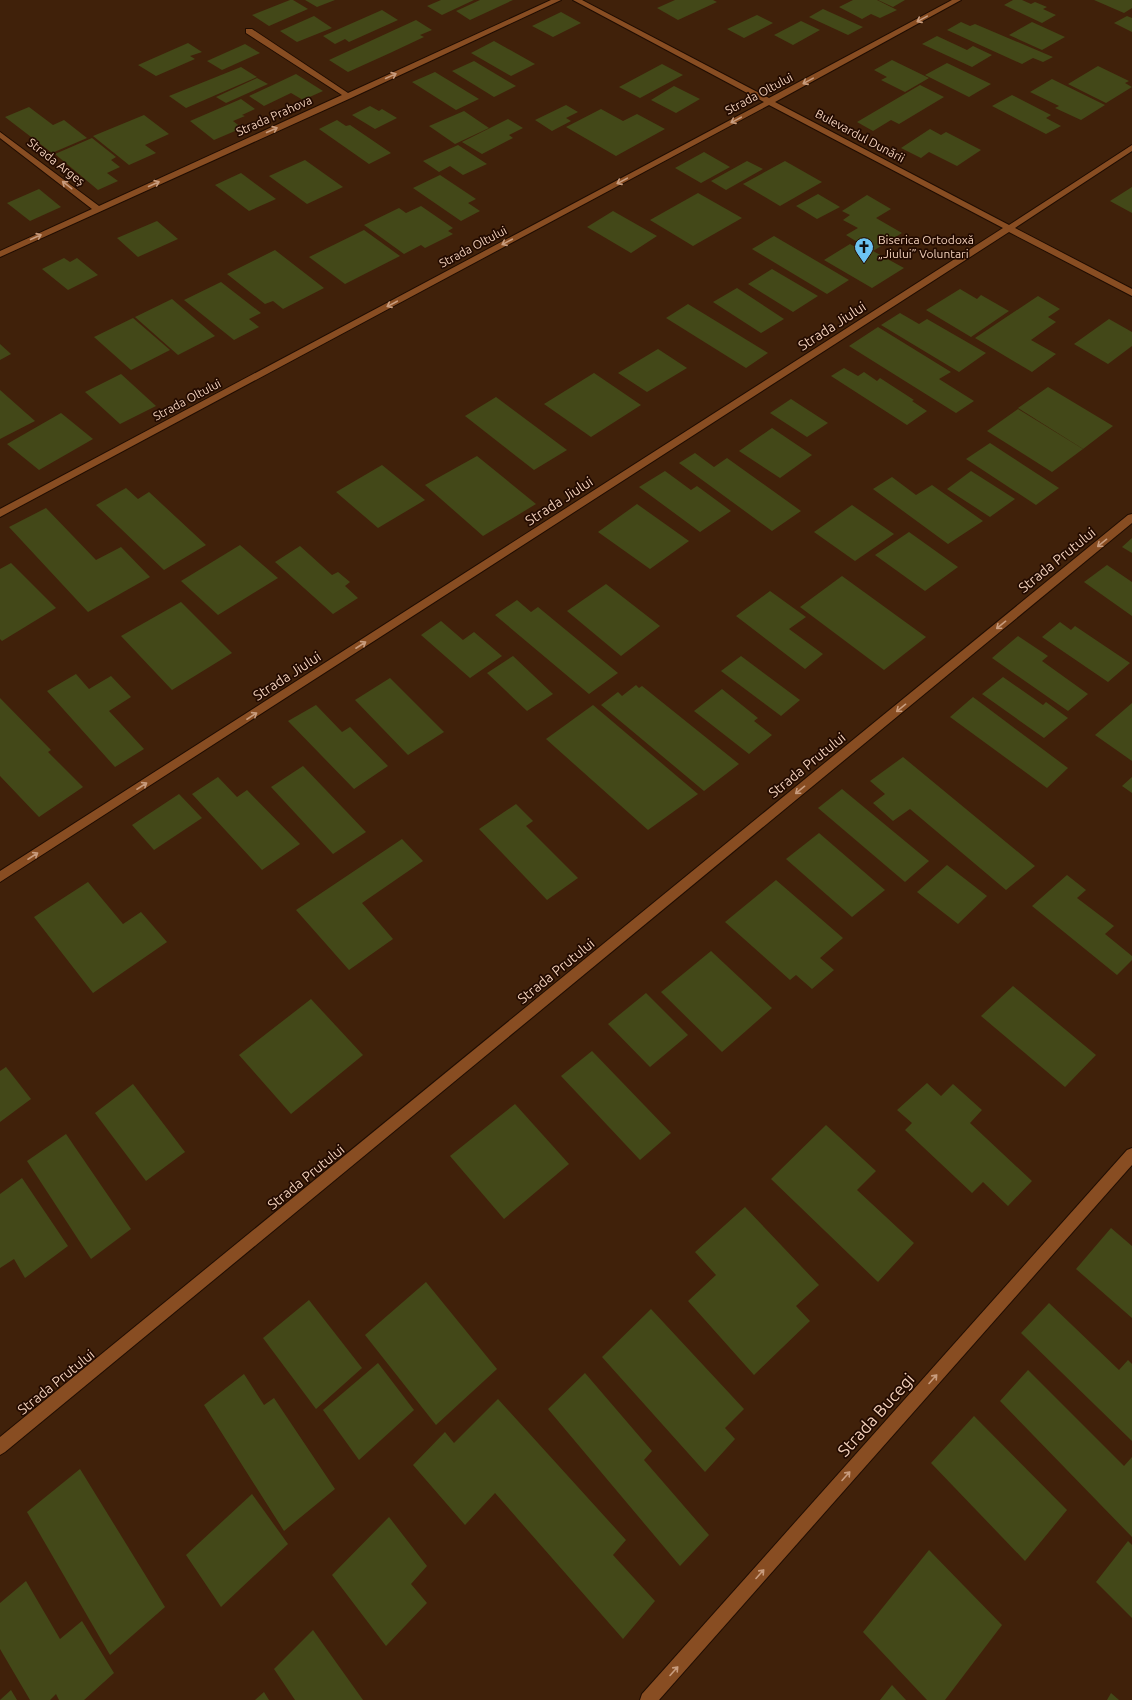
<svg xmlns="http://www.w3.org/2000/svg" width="1132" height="1700" font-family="Ubuntu,sans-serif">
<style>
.building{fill:#434818}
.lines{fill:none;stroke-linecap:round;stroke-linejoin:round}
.minor-casing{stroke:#200d02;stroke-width:2}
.minor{fill:#884d22;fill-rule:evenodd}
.oneway{stroke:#c89c7e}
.labels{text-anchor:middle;stroke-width:3.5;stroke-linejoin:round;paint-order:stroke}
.far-street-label{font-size:12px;fill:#f3d1bb;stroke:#230b00}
.far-poi-label{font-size:12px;fill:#f3d1bb;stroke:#230b00;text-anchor:start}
.street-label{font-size:14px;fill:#f3d1bb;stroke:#230b00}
.near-street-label{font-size:17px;fill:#f3d1bb;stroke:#230b00}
</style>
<rect width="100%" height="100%" fill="#40210a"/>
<!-- building -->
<g class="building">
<polygon points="290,0 293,0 308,9 269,26 252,15"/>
<polygon points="305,0 335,0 317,7"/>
<polygon points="441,0 474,0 442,15 427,6"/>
<polygon points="480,0 513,0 470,20 456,11"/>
<polygon points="675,0 713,0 717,2 678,20 657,8"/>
<polygon points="853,0 877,0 897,10 880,18 871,14 862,19 839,7"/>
<polygon points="878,0 905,0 893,7"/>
<polygon points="1013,0 1022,0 1031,4 1035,2 1047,7 1043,9 1056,15 1042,23 1004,5"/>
<polygon points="1094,0 1132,0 1132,8 1124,13"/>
<polygon points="823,9 863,27 848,35 809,17"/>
<polygon points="382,10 398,20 349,42 345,39 335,44 323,36"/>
<polygon points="561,12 581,23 553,37 532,26"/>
<polygon points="757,15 773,23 744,38 727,29"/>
<polygon points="314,16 332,28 297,42 280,31"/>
<polygon points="1127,16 1132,18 1132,32 1114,23"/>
<polygon points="416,20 432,30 420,35 424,37 390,53 348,72 329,60"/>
<polygon points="801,21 820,30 793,45 774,35"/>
<polygon points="961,22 970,26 975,24 1053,57 1043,62 1033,58 1022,64 947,30"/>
<polygon points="1032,22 1065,37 1042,50 1009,35"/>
<polygon points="937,36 967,50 973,46 992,55 972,67 922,44"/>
<polygon points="494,41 535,64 511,76 471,53"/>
<polygon points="188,43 202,52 190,56 195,59 156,76 138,65"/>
<polygon points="245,44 260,53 222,70 207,61"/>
<polygon points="892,60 929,78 905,92 881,80 887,77 874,70"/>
<polygon points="474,61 516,86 494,97 452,71"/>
<polygon points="947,63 991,84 969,97 925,75"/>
<polygon points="662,64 683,75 640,98 619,87"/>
<polygon points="1098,66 1129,81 1125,83 1132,87 1106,103 1068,84"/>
<polygon points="241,67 257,77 186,108 169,96"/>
<polygon points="435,72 479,99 456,110 412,82"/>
<polygon points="296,74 323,91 303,100 291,93 264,106 249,96"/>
<polygon points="257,78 268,84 226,103 216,97"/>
<polygon points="1052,79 1105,105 1081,120 1055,108 1059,106 1030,92"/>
<polygon points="920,85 944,97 899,124 891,120 873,131 857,122"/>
<polygon points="674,86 700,99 676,113 651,100"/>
<polygon points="1012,95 1051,115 1046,118 1061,126 1046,134 992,106"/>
<polygon points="241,99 255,109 242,115 245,116 233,121 242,128 214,140 190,121"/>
<polygon points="566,105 578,112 566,118 571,121 552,131 535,120"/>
<polygon points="370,106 379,111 382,109 397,118 375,129 352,115"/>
<polygon points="29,107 53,125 64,120 87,138 52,153 5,117"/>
<polygon points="601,109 623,121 637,114 665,129 616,156 566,127"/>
<polygon points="464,111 489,128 455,144 429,126"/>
<polygon points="144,115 169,134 145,145 156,153 129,165 93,136"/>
<polygon points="508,119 523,128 509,135 513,138 482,154 462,142"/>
<polygon points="337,120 346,126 350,125 391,153 369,164 319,129"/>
<polygon points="930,129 941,135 946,132 981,150 957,166 929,152 921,158 901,148"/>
<polygon points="92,138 116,157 111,160 120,167 107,173 118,181 98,190 55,154"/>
<polygon points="458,145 487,164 463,175 450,166 439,172 423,161"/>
<polygon points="704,152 730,167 701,183 675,168"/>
<polygon points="305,160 343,187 307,204 269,176"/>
<polygon points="747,161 763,169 726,190 711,181"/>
<polygon points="785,161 822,182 780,206 743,184"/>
<polygon points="241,173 276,199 249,211 215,185"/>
<polygon points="440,175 476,199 468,203 480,211 461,221 413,188"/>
<polygon points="1132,187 1132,213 1110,201"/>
<polygon points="39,189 61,207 30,221 7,203"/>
<polygon points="698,193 742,218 693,246 650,220"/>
<polygon points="818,194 840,207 817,219 796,206"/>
<polygon points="867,195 891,209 876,218 902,233 873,251 904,268 872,288 824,260 850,244 862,251 867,248 846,235 858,228 843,220 850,215 842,211"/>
<polygon points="421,206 453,228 448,231 453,234 425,248 421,245 404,254 364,225 399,208 406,213"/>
<polygon points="613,211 657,236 631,253 587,227"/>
<polygon points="157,221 178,239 138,257 117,238"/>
<polygon points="364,230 400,256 345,284 309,257"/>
<polygon points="774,236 849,280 827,294 752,249"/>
<polygon points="275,250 324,288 283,309 273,301 265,304 227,274"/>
<polygon points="64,258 70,262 77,258 98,275 68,290 42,269"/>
<polygon points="772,269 818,296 793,312 748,284"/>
<polygon points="221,282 261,313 249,319 259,327 234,340 184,300"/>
<polygon points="737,288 784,319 761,333 713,302"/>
<polygon points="960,289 977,299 981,295 1009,311 971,337 926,310"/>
<polygon points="1038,296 1060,309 1048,317 1056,322 1031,340 1056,354 1032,372 975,338"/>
<polygon points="172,299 215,336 178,355 135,317"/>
<polygon points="688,304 768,353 746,368 666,318"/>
<polygon points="900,313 919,324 927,319 986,353 959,372 881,325"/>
<polygon points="133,318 170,350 131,370 94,337"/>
<polygon points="1109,319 1132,332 1132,346 1108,364 1074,344"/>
<polygon points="878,327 951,372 939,379 974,401 956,413 849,346"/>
<polygon points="0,344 11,354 0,360"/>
<polygon points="658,349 687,368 647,392 618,373"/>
<polygon points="844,368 858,376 864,372 877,381 880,378 914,400 912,401 927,411 907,425 831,376"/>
<polygon points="594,373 641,405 591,437 544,404"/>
<polygon points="121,374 156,406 120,424 85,392"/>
<polygon points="1048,387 1113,426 1083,449 1018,408"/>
<polygon points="0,390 35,421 0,439"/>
<polygon points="496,397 567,450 534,470 465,416"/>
<polygon points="791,399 828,423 807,437 770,413"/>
<polygon points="1018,409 1083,449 1052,472 987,431"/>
<polygon points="61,413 93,439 39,470 7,444"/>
<polygon points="772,428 812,455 780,478 739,451"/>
<polygon points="990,443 1059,488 1036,505 966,459"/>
<polygon points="695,453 714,467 727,458 801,511 772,531 679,463"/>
<polygon points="477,456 536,504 483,536 425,485"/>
<polygon points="382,465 425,500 378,528 336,492"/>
<polygon points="665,471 691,490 697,486 731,511 700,532 639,487"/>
<polygon points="971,471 1015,499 990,517 947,489"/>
<polygon points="892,477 916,495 932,485 983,521 948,544 873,489"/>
<polygon points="126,488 138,499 149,492 206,545 164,570 96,505"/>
<polygon points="637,504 689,541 650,569 598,532"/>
<polygon points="852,505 894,534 855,561 814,532"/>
<polygon points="46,508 96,560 121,547 150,577 88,612 9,527"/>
<polygon points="909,532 958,567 925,591 875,555"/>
<polygon points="1132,538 1132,553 1122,547"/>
<polygon points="240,545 278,578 218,615 181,581"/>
<polygon points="300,546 332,575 338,572 350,582 345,586 358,598 333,614 275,562"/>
<polygon points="11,563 56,608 2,641 0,639 0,569"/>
<polygon points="1107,565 1132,582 1132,616 1084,582"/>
<polygon points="842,576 926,637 884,670 800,607"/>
<polygon points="606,584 660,626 621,656 567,611"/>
<polygon points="770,591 806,617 789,629 823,654 805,669 736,616"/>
<polygon points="517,600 531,612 538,607 618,673 589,694 495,615"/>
<polygon points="181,602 232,653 172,690 121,636"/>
<polygon points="441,621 463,640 474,632 502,656 470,678 421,635"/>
<polygon points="1060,622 1071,630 1075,626 1130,663 1108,682 1042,637"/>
<polygon points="1018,636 1048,656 1042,661 1088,694 1068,711 992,658"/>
<polygon points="513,656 553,694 527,711 487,673"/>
<polygon points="741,656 800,700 781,716 721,671"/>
<polygon points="76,674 89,689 111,676 131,697 109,711 144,749 115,767 47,691"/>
<polygon points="1003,677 1043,705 1046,702 1068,718 1044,738 982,694"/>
<polygon points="390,678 444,732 408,755 355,700"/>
<polygon points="636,685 639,688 642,686 739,764 704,791 601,705 618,692 622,696"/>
<polygon points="722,689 758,718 754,721 772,735 749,754 694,711"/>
<polygon points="973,697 1068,768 1047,788 950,717"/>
<polygon points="0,698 51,750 48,752 83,787 39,817 0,776"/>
<polygon points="1132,703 1132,761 1095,735"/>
<polygon points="316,705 342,732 350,727 388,766 354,789 288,721"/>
<polygon points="593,705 698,794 648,830 546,739"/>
<polygon points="903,757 1035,866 1006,890 910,809 893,821 873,803 885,794 870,781"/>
<polygon points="303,766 366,832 333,854 271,787"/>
<polygon points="218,777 237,797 247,790 300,844 262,870 192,794"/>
<polygon points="1132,777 1132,793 1122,786"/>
<polygon points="842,789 929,861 905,882 818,808"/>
<polygon points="179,794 202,818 154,850 132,825"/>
<polygon points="516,804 533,821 526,826 578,878 547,900 479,829"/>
<polygon points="819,833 885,890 852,917 786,859"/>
<polygon points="402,839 423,861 362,903 393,939 349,970 296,910"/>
<polygon points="947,865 987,896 958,924 917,892"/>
<polygon points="1067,875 1086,890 1077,898 1114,926 1105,934 1132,956 1132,960 1117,975 1032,906"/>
<polygon points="776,880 843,938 820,958 834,970 812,989 796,975 790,980 725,922"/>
<polygon points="88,882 123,924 141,912 167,942 93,993 34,917"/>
<polygon points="711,951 772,1008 722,1052 661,992"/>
<polygon points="1013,986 1096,1055 1065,1087 981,1016"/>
<polygon points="646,993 688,1035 650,1067 608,1024"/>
<polygon points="311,999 363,1055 291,1114 239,1055"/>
<polygon points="592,1051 671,1133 640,1160 561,1076"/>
<polygon points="6,1067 31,1099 0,1122 0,1071"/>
<polygon points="927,1083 941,1096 953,1084 982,1110 970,1123 1032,1181 1008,1206 983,1182 972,1193 905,1130 912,1123 897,1110"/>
<polygon points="133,1084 185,1152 146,1181 95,1113"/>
<polygon points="515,1104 569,1164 504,1219 450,1156"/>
<polygon points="826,1125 876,1171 857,1190 914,1243 878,1282 771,1179"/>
<polygon points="66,1134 131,1229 91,1259 27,1161"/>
<polygon points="22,1178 68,1246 25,1278 14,1259 0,1268 0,1194"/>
<polygon points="745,1207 819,1285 796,1306 810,1321 754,1375 688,1301 716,1275 695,1252"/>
<polygon points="1111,1228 1132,1246 1132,1318 1076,1269"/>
<polygon points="426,1282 497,1369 436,1425 365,1335"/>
<polygon points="309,1300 362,1368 316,1409 263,1338"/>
<polygon points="1049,1303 1119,1370 1128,1360 1132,1364 1132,1441 1021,1333"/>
<polygon points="651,1309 744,1409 725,1428 735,1439 705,1472 602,1357"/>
<polygon points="378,1363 414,1410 359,1460 323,1410"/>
<polygon points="1028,1370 1124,1466 1132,1457 1132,1537 1000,1401"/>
<polygon points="585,1373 652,1451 644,1460 709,1535 680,1566 548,1409"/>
<polygon points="244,1374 264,1405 274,1398 335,1489 284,1531 204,1405"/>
<polygon points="498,1399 626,1540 613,1555 655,1601 623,1639 495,1493 465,1525 413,1465 445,1432 454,1443"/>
<polygon points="974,1416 1067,1510 1025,1561 931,1463"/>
<polygon points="80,1469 165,1607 110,1655 27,1512"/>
<polygon points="252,1494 288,1544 221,1607 186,1555"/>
<polygon points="389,1517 427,1566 411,1584 427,1603 386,1646 332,1575"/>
<polygon points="1128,1541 1132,1545 1132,1618 1096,1582"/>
<polygon points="929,1550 1002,1625 945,1700 927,1700 863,1632"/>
<polygon points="26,1581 60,1639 82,1621 114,1673 84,1700 59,1700 56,1694 50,1700 30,1700 0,1649 0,1603"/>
<polygon points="313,1630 363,1700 295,1700 274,1669"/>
<polygon points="892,1685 906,1700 880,1700"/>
<polygon points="11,1690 17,1700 0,1700"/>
<polygon points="264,1692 269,1700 255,1700"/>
<polygon points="1111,1693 1119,1700 1107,1700"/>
</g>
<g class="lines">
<defs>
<g id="minor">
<polygon points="551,0 561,0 351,98 0,257 0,251 92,209 0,138 0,132 99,206 342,95 246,33 246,29 252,29 348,93"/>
<polygon points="573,0 582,0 769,98 952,0 961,0 775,102 1009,225 1132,145 1132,151 1015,228 1132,289 1132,296 1009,232 0,882 0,871 1003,228 769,105 0,517 0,509 764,102"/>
<polygon points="1132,514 1132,523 5,1452 0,1455 0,1437 1128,515"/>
<polygon points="1132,1148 1132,1165 659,1700 640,1700 642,1694 1127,1150"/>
</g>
</defs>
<!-- minor casing -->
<use href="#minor" class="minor-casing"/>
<!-- minor -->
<use href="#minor" class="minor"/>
</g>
<!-- one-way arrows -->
<defs><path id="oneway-shaft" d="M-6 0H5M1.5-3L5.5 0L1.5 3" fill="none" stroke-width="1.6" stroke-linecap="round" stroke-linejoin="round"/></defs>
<g class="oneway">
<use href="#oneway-shaft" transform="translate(922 19) rotate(151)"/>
<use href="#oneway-shaft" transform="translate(391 76) rotate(-25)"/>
<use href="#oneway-shaft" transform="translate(808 81) rotate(151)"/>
<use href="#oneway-shaft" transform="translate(736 120) rotate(152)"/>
<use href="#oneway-shaft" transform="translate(272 130) rotate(-24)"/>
<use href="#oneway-shaft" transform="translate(622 181) rotate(152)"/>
<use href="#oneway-shaft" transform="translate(154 184) rotate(-24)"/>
<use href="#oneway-shaft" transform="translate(67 185) rotate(-142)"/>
<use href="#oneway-shaft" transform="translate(36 237) rotate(-24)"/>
<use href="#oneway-shaft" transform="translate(507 242) rotate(152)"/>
<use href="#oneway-shaft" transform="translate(392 304) rotate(152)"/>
<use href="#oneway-shaft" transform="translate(1102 543) rotate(141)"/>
<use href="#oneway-shaft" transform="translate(1001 625) rotate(141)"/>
<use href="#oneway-shaft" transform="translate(361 645) rotate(-33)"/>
<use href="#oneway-shaft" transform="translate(901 708) rotate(141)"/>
<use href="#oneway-shaft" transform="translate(252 716) rotate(-33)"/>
<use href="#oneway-shaft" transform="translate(142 786) rotate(-33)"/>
<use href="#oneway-shaft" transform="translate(800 790) rotate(141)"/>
<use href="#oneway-shaft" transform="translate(33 856) rotate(-33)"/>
<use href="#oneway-shaft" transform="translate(933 1379) rotate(-48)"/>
<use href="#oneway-shaft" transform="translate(846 1476) rotate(-48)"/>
<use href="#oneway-shaft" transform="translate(760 1574) rotate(-48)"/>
<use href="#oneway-shaft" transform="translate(674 1671) rotate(-48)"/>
</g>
<!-- icons -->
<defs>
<symbol id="church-pin" viewBox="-11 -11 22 30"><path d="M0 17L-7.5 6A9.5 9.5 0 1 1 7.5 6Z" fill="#6cc3f2" stroke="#230b00"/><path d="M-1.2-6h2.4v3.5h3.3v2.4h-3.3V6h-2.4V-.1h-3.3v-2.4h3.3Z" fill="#111"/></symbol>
</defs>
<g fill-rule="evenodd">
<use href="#church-pin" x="853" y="236" width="22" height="30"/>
</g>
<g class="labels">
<!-- far-street labels -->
<g class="far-street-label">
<text transform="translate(759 94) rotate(-28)" y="4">Strada Oltului</text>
<text transform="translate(274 116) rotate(-24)" y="4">Strada Prahova</text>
<text transform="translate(860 136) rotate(28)" y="4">Bulevardul Dunării</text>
<text transform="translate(56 162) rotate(38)" y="4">Strada Argeș</text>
<text transform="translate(473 247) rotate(-28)" y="4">Strada Oltului</text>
<text transform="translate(187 400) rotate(-28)" y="4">Strada Oltului</text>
</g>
<!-- far-poi labels -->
<g class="far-poi-label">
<text x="878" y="244">Biserica Ortodoxă<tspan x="878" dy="14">„Jiului” Voluntari</tspan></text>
</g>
<!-- street labels -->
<g class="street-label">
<text transform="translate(832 326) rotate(-33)" y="5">Strada Jiului</text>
<text transform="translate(559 501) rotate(-33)" y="5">Strada Jiului</text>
<text transform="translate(1057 560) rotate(-39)" y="5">Strada Prutului</text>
<text transform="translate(287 676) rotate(-33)" y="5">Strada Jiului</text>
<text transform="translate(807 765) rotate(-39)" y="5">Strada Prutului</text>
<text transform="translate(556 971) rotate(-39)" y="5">Strada Prutului</text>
<text transform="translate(306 1177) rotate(-39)" y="5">Strada Prutului</text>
<text transform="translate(56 1382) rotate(-39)" y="5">Strada Prutului</text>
</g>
<!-- near-street labels -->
<g class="near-street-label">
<text transform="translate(876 1415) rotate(-48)" y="6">Strada Bucegi</text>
</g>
</g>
</svg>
